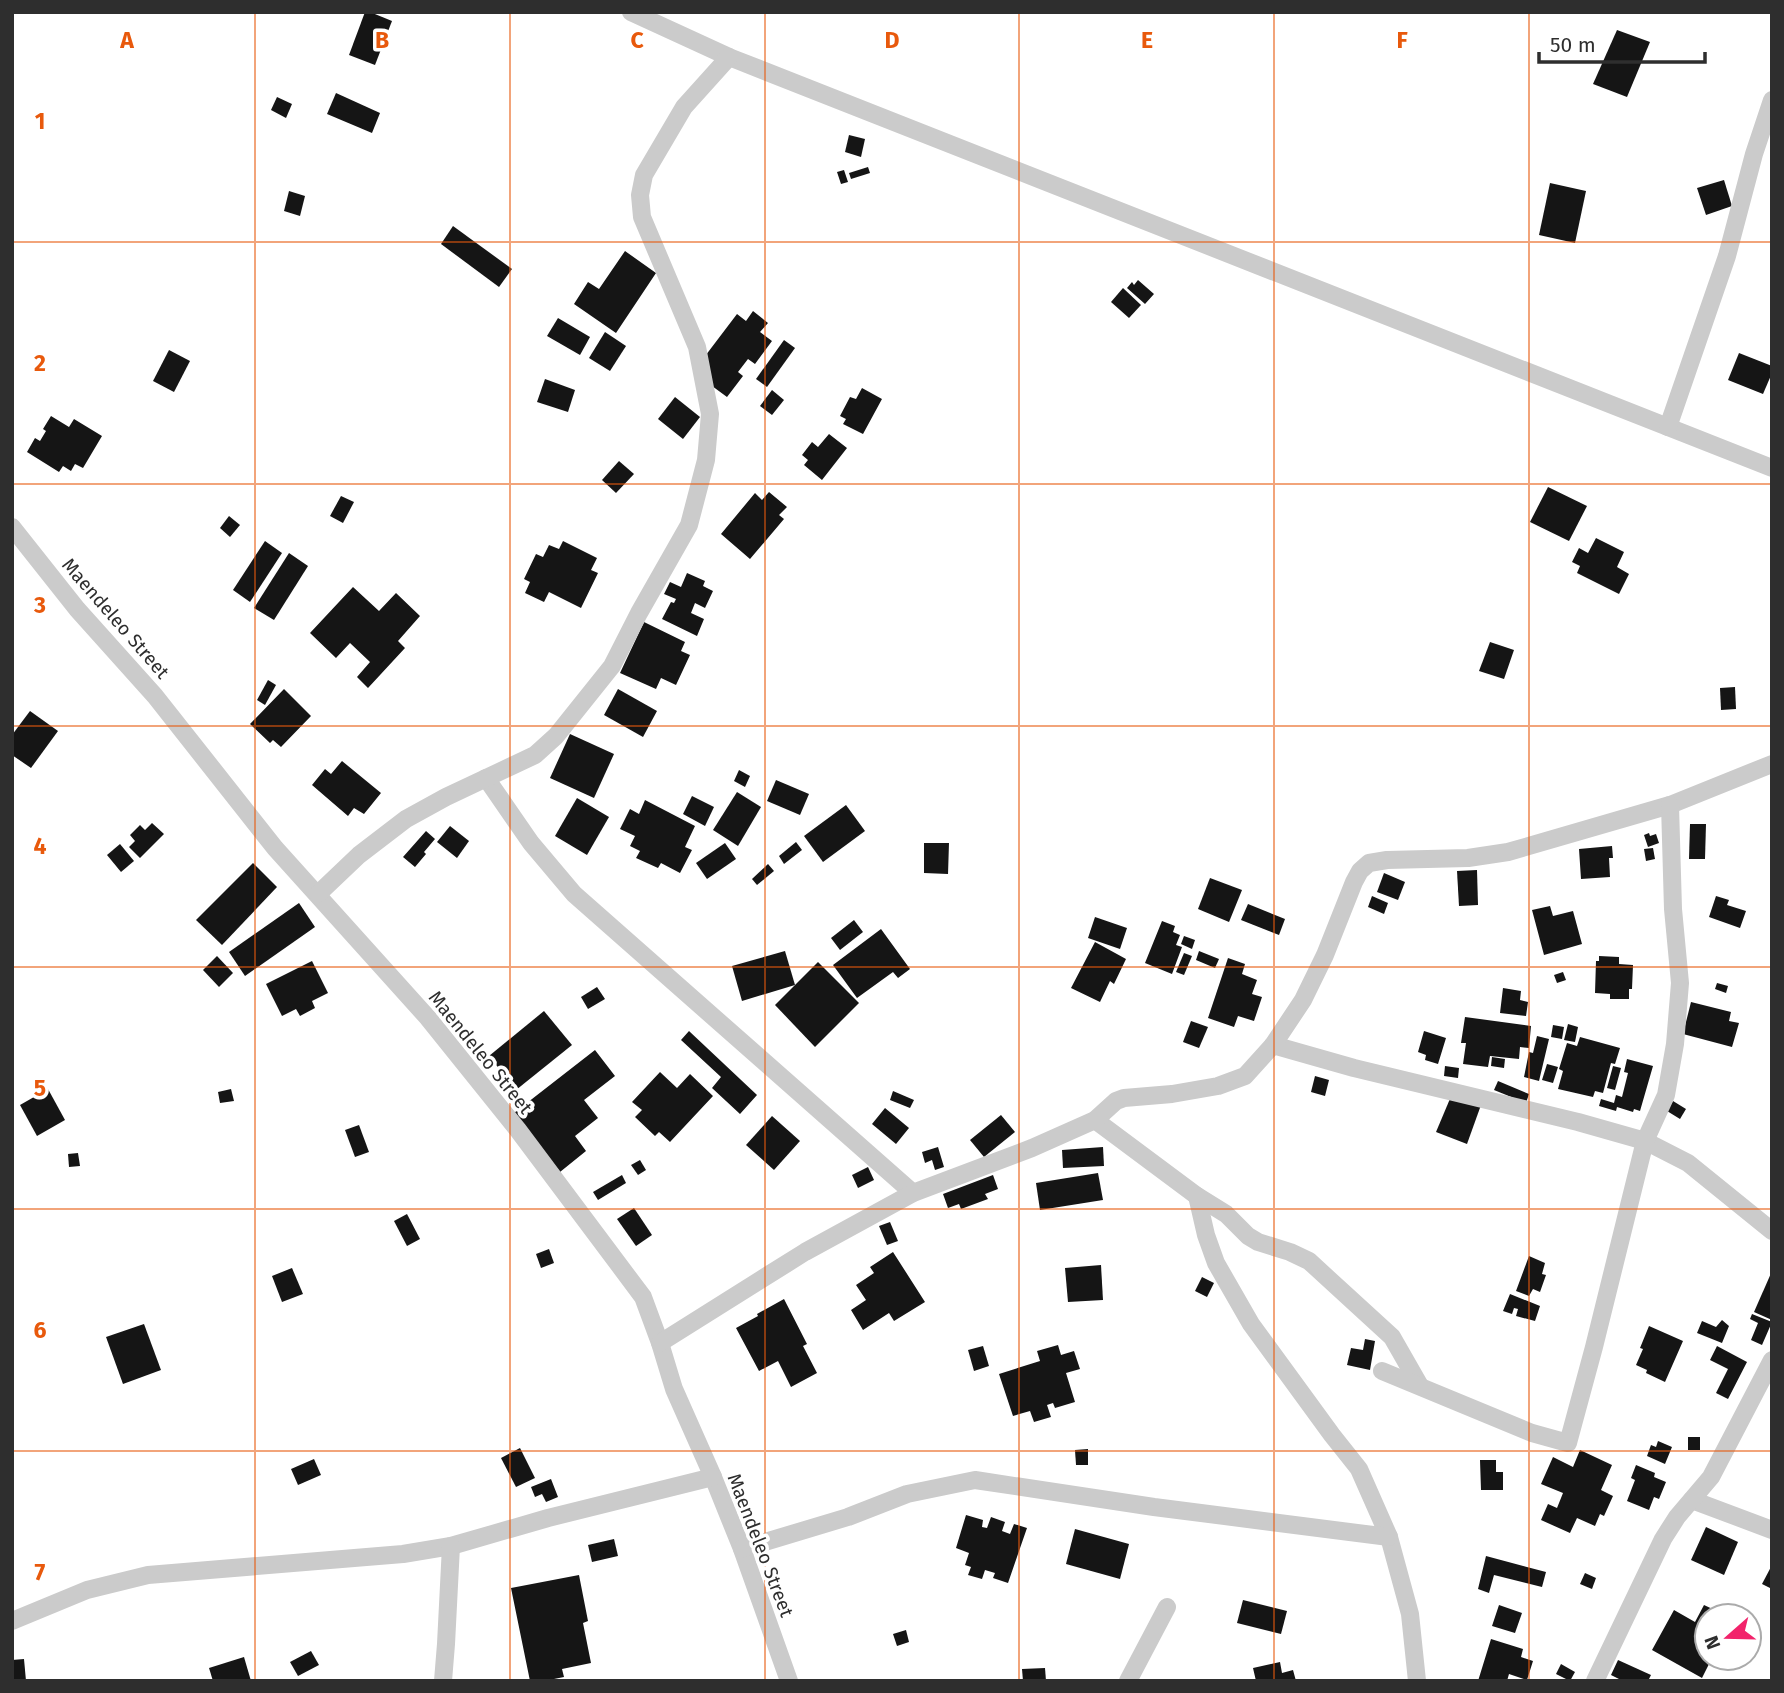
<svg xmlns="http://www.w3.org/2000/svg" width="1784" height="1693" font-family="'Fira Sans',sans-serif">
<style>
.building{fill:#151515}
.lines{fill:none;stroke-linecap:round;stroke-linejoin:round}
.minor{stroke:#cbcbcb;stroke-width:18}
.grid{fill:none;stroke:#e8590c;stroke-width:2;stroke-opacity:0.55}
.labels{text-anchor:middle;stroke-width:7;stroke-linejoin:round;paint-order:stroke}
.street-label{font-size:19px;fill:#2e2e2e;stroke:#fff}
.grid-label{font-size:23px;text-anchor:middle;font-weight:bold;fill:#e8590c;stroke:#fff;stroke-width:7;stroke-linejoin:round;paint-order:stroke}
</style>
<rect width="100%" height="100%" fill="#fff"/>
<!-- building -->
<g class="building">
<polygon points="365,12 370,12 392,21 375,65 349,55"/>
<polygon points="1617,30 1650,42 1627,97 1593,84"/>
<polygon points="336,93 380,113 372,133 327,114"/>
<polygon points="277,97 292,104 286,118 271,110"/>
<polygon points="849,135 865,139 861,157 845,152"/>
<polygon points="868,167 870,173 851,179 849,173"/>
<polygon points="844,170 848,182 841,184 837,172"/>
<polygon points="1724,180 1732,206 1706,215 1697,188"/>
<polygon points="1550,183 1586,191 1575,243 1539,235"/>
<polygon points="289,191 305,196 300,216 284,211"/>
<polygon points="453,226 512,269 499,287 441,244"/>
<polygon points="625,251 656,273 616,333 574,304 588,282 599,289"/>
<polygon points="1138,280 1154,294 1145,304 1127,288 1132,282 1134,285"/>
<polygon points="1123,288 1141,305 1129,318 1111,302"/>
<polygon points="753,311 768,323 760,332 772,341 755,364 748,359 738,372 743,376 727,397 693,372 737,314 746,321"/>
<polygon points="558,318 590,337 580,355 547,336"/>
<polygon points="605,332 626,346 610,371 589,358"/>
<polygon points="784,340 795,348 767,387 756,379"/>
<polygon points="169,350 190,361 174,392 153,381"/>
<polygon points="1739,353 1772,366 1772,373 1763,394 1728,380"/>
<polygon points="545,379 575,390 568,412 537,402"/>
<polygon points="862,388 882,399 863,434 843,424 846,419 840,416 850,397 856,399"/>
<polygon points="772,390 784,400 772,415 760,406"/>
<polygon points="675,397 700,417 683,439 658,419"/>
<polygon points="51,416 69,427 74,419 102,436 83,468 75,464 71,471 63,466 59,472 27,452 35,438 40,441 46,431 43,429"/>
<polygon points="829,434 847,448 822,480 804,465 808,460 802,455 812,442 818,447"/>
<polygon points="619,461 634,474 616,493 602,480"/>
<polygon points="1548,487 1587,506 1569,541 1530,522"/>
<polygon points="769,492 787,507 779,515 784,519 750,559 721,534 755,493 762,500"/>
<polygon points="341,496 354,502 343,523 330,516"/>
<polygon points="229,516 240,525 230,537 220,528"/>
<polygon points="1596,538 1624,552 1617,567 1629,574 1619,594 1577,573 1580,566 1572,562 1579,548 1588,553"/>
<polygon points="265,541 282,553 250,602 233,590"/>
<polygon points="563,541 597,558 591,570 598,573 581,608 549,592 544,602 525,593 530,582 524,579 536,554 543,557 549,545 559,549"/>
<polygon points="289,553 308,566 274,620 254,608"/>
<polygon points="687,573 705,581 703,586 713,591 705,608 695,603 691,613 704,619 697,636 662,619 671,602 674,603 676,599 664,594 670,582 681,587"/>
<polygon points="353,587 379,611 396,593 420,616 398,641 405,648 368,688 357,677 370,662 350,643 336,658 310,633"/>
<polygon points="644,622 685,642 681,651 690,655 676,685 661,678 656,689 620,673"/>
<polygon points="1490,642 1514,650 1504,679 1479,671"/>
<polygon points="268,680 276,685 265,705 257,700"/>
<polygon points="1735,687 1736,709 1721,710 1720,688"/>
<polygon points="284,689 311,716 281,747 273,740 270,743 250,724"/>
<polygon points="618,689 657,711 643,737 604,715"/>
<polygon points="30,711 58,731 31,768 12,755 12,735"/>
<polygon points="570,734 614,754 594,798 550,778"/>
<polygon points="342,761 381,793 364,814 354,808 348,816 312,785 325,769 331,774"/>
<polygon points="739,770 750,776 745,787 734,781"/>
<polygon points="776,780 809,794 800,815 767,801"/>
<polygon points="737,792 761,807 738,846 713,830"/>
<polygon points="692,796 714,807 705,826 683,814"/>
<polygon points="577,798 609,817 587,855 555,836"/>
<polygon points="645,800 695,826 685,847 692,850 680,873 661,863 658,868 636,858 640,851 630,846 635,836 620,829 630,809 639,814"/>
<polygon points="846,805 865,831 823,862 804,836"/>
<polygon points="152,823 164,834 140,858 129,847 135,841 130,835 140,825 145,830"/>
<polygon points="1690,824 1706,824 1705,859 1689,859"/>
<polygon points="450,826 469,841 457,858 437,842"/>
<polygon points="426,831 435,839 424,852 426,854 415,867 403,857"/>
<polygon points="1649,833 1650,836 1656,834 1659,843 1648,847 1644,835"/>
<polygon points="796,842 802,850 784,864 779,856"/>
<polygon points="725,843 736,859 707,879 696,863"/>
<polygon points="924,843 949,843 948,874 924,873"/>
<polygon points="120,844 134,861 121,872 107,855"/>
<polygon points="1612,846 1613,858 1609,858 1610,877 1581,879 1579,849"/>
<polygon points="1653,848 1655,859 1646,861 1644,849"/>
<polygon points="253,863 277,887 222,945 196,920"/>
<polygon points="768,864 774,871 757,885 752,879"/>
<polygon points="1477,870 1478,905 1459,906 1457,871"/>
<polygon points="1384,873 1405,882 1398,900 1377,892"/>
<polygon points="1210,878 1242,890 1229,922 1198,909"/>
<polygon points="1372,896 1388,903 1384,914 1368,907"/>
<polygon points="1716,896 1729,900 1727,905 1746,911 1740,928 1709,917"/>
<polygon points="299,903 315,927 245,976 229,952"/>
<polygon points="1248,904 1285,919 1279,935 1241,920"/>
<polygon points="1550,906 1553,916 1573,911 1582,944 1544,955 1532,910"/>
<polygon points="1095,917 1127,928 1120,949 1088,938"/>
<polygon points="854,920 863,932 840,950 831,938"/>
<polygon points="1162,921 1175,926 1173,932 1180,935 1176,945 1182,947 1172,974 1145,963"/>
<polygon points="881,929 910,969 898,978 893,972 857,998 833,965"/>
<polygon points="1184,936 1195,940 1192,949 1181,944"/>
<polygon points="1095,942 1126,959 1114,984 1110,981 1100,1002 1071,988"/>
<polygon points="785,951 795,985 742,1001 732,966"/>
<polygon points="1199,951 1219,959 1215,968 1196,960"/>
<polygon points="1184,953 1192,956 1184,975 1176,972"/>
<polygon points="217,956 233,973 219,987 203,970"/>
<polygon points="1599,956 1619,957 1619,964 1633,965 1632,989 1629,989 1629,999 1610,999 1610,994 1595,993 1596,961 1599,961"/>
<polygon points="1228,958 1245,964 1242,974 1257,980 1252,994 1262,997 1254,1021 1238,1016 1234,1027 1208,1018"/>
<polygon points="312,961 328,993 312,1001 315,1008 300,1016 296,1009 282,1016 266,984"/>
<polygon points="818,962 859,1003 815,1047 775,1005"/>
<polygon points="1563,972 1566,980 1557,983 1554,975"/>
<polygon points="1717,983 1728,986 1726,993 1715,989"/>
<polygon points="597,987 605,999 588,1009 581,997"/>
<polygon points="1503,988 1521,991 1520,1000 1528,1002 1526,1016 1500,1013"/>
<polygon points="1691,1002 1731,1012 1729,1021 1739,1023 1732,1047 1683,1034"/>
<polygon points="544,1011 572,1045 516,1090 489,1056"/>
<polygon points="1465,1017 1531,1026 1529,1048 1520,1047 1519,1059 1490,1056 1488,1067 1463,1064 1466,1043 1461,1043"/>
<polygon points="1191,1021 1208,1027 1199,1048 1183,1042"/>
<polygon points="1568,1024 1578,1027 1575,1042 1564,1040"/>
<polygon points="1553,1025 1564,1027 1562,1039 1551,1037"/>
<polygon points="689,1031 757,1095 740,1114 712,1088 721,1077 681,1040"/>
<polygon points="1424,1031 1446,1038 1438,1064 1425,1060 1426,1055 1418,1052"/>
<polygon points="1537,1036 1549,1039 1539,1081 1524,1077 1529,1052 1533,1053"/>
<polygon points="1580,1037 1620,1048 1615,1064 1611,1063 1603,1093 1595,1091 1593,1097 1558,1089 1563,1071 1559,1069 1567,1043 1577,1046"/>
<polygon points="595,1050 615,1076 584,1100 598,1118 575,1136 586,1151 560,1172 514,1113"/>
<polygon points="1492,1057 1505,1059 1504,1068 1491,1066"/>
<polygon points="1627,1059 1653,1066 1640,1111 1634,1109 1633,1112 1617,1107 1616,1111 1599,1106 1601,1099 1614,1103 1616,1095 1622,1097 1628,1073 1624,1072"/>
<polygon points="1547,1064 1558,1067 1553,1083 1542,1080"/>
<polygon points="1445,1066 1459,1068 1458,1078 1444,1076"/>
<polygon points="1613,1066 1621,1068 1615,1090 1607,1088"/>
<polygon points="660,1072 677,1088 690,1074 713,1096 670,1142 659,1132 655,1136 635,1117 642,1110 632,1102"/>
<polygon points="1315,1076 1329,1080 1325,1096 1311,1092"/>
<polygon points="1498,1081 1529,1094 1526,1103 1494,1090"/>
<polygon points="48,1089 65,1120 37,1136 20,1105"/>
<polygon points="231,1089 234,1101 220,1103 218,1092"/>
<polygon points="893,1091 914,1100 910,1108 890,1100"/>
<polygon points="1452,1094 1481,1105 1467,1144 1436,1132"/>
<polygon points="1673,1101 1686,1109 1680,1119 1667,1111"/>
<polygon points="885,1108 909,1128 896,1144 872,1124"/>
<polygon points="1001,1115 1015,1132 984,1157 970,1140"/>
<polygon points="772,1116 800,1141 774,1170 746,1145"/>
<polygon points="359,1125 369,1152 355,1157 345,1130"/>
<polygon points="938,1147 944,1167 935,1170 932,1160 925,1163 922,1152"/>
<polygon points="1103,1147 1104,1166 1063,1168 1062,1150"/>
<polygon points="78,1153 80,1166 69,1167 68,1154"/>
<polygon points="640,1160 646,1170 638,1175 631,1165"/>
<polygon points="868,1167 874,1180 858,1188 852,1175"/>
<polygon points="1098,1173 1103,1200 1040,1210 1036,1183"/>
<polygon points="622,1175 626,1183 598,1200 593,1192"/>
<polygon points="993,1175 998,1189 985,1194 988,1199 961,1209 959,1204 948,1208 943,1194"/>
<polygon points="634,1208 652,1235 636,1246 617,1219"/>
<polygon points="407,1214 420,1239 407,1246 394,1221"/>
<polygon points="890,1222 898,1241 887,1245 879,1226"/>
<polygon points="549,1249 554,1263 541,1268 536,1254"/>
<polygon points="893,1252 925,1302 894,1321 889,1313 863,1330 851,1310 866,1300 856,1285 874,1273 870,1267"/>
<polygon points="1529,1256 1545,1263 1542,1274 1546,1275 1540,1292 1533,1289 1529,1296 1516,1291"/>
<polygon points="1101,1265 1103,1300 1068,1302 1065,1268"/>
<polygon points="292,1268 303,1294 282,1302 272,1276"/>
<polygon points="1772,1271 1772,1320 1754,1312"/>
<polygon points="1202,1277 1214,1283 1207,1297 1195,1291"/>
<polygon points="1510,1294 1540,1306 1535,1321 1516,1316 1518,1309 1514,1308 1512,1314 1503,1311"/>
<polygon points="784,1299 807,1344 803,1346 817,1373 791,1387 778,1361 759,1371 736,1328 758,1316 757,1314"/>
<polygon points="1752,1314 1772,1322 1762,1345 1751,1340 1758,1323 1750,1319"/>
<polygon points="1722,1320 1729,1326 1722,1343 1697,1333 1702,1321 1716,1327"/>
<polygon points="144,1324 161,1370 123,1384 106,1337"/>
<polygon points="1649,1326 1683,1341 1665,1382 1646,1373 1647,1370 1636,1365 1643,1349 1640,1348"/>
<polygon points="1365,1339 1375,1341 1370,1370 1347,1365 1351,1348 1363,1350"/>
<polygon points="1058,1345 1061,1355 1074,1351 1080,1369 1066,1373 1075,1402 1055,1408 1053,1403 1047,1405 1051,1417 1034,1422 1030,1411 1013,1416 999,1374 1040,1361 1037,1351"/>
<polygon points="983,1346 989,1366 974,1371 968,1350"/>
<polygon points="1717,1346 1747,1362 1728,1399 1716,1393 1728,1369 1710,1360"/>
<rect x="1688" y="1437" width="12" height="13"/>
<polygon points="1658,1441 1672,1447 1665,1464 1647,1456 1651,1445 1656,1447"/>
<polygon points="520,1448 535,1478 516,1487 501,1458"/>
<polygon points="1088,1449 1088,1465 1076,1465 1075,1450"/>
<polygon points="1580,1450 1612,1465 1601,1490 1613,1496 1604,1516 1600,1514 1595,1526 1577,1518 1570,1533 1541,1520 1548,1504 1557,1508 1563,1493 1541,1484 1553,1457 1573,1467"/>
<polygon points="314,1459 321,1475 298,1485 291,1469"/>
<polygon points="1480,1460 1496,1460 1496,1472 1503,1472 1503,1490 1481,1490"/>
<polygon points="1636,1465 1655,1473 1654,1477 1666,1482 1659,1499 1654,1497 1649,1510 1627,1501 1635,1480 1631,1478"/>
<polygon points="551,1479 558,1497 546,1502 542,1494 535,1497 531,1487"/>
<polygon points="966,1515 983,1520 982,1527 987,1528 991,1517 1005,1522 1002,1531 1010,1534 1014,1524 1027,1528 1008,1583 993,1578 995,1573 985,1570 982,1579 968,1575 971,1567 965,1565 969,1553 956,1548"/>
<polygon points="1706,1527 1738,1542 1724,1575 1691,1560"/>
<polygon points="1075,1529 1129,1544 1120,1579 1066,1564"/>
<polygon points="614,1539 618,1556 592,1562 588,1545"/>
<polygon points="1486,1556 1546,1572 1542,1587 1494,1575 1489,1593 1478,1589"/>
<polygon points="1772,1565 1772,1589 1762,1584"/>
<polygon points="1585,1573 1596,1578 1592,1589 1580,1584"/>
<polygon points="579,1575 588,1621 583,1623 591,1663 562,1669 564,1677 544,1681 530,1681 511,1588"/>
<polygon points="1243,1600 1287,1611 1281,1634 1237,1623"/>
<polygon points="1499,1605 1522,1613 1515,1633 1492,1626"/>
<polygon points="1704,1605 1721,1613 1719,1616 1707,1616 1707,1658 1712,1658 1702,1678 1652,1650 1674,1610 1695,1622"/>
<polygon points="906,1630 909,1642 897,1646 893,1634"/>
<polygon points="1491,1639 1523,1649 1521,1657 1533,1661 1527,1680 1509,1674 1507,1681 1478,1681"/>
<polygon points="311,1651 319,1665 298,1676 290,1662"/>
<polygon points="244,1657 251,1681 213,1681 209,1668"/>
<polygon points="24,1659 26,1681 12,1681 12,1660"/>
<polygon points="1618,1660 1651,1675 1648,1681 1623,1681 1611,1675"/>
<polygon points="1280,1662 1282,1673 1293,1670 1296,1681 1256,1681 1253,1668"/>
<polygon points="1561,1664 1575,1672 1570,1681 1556,1674"/>
<polygon points="1045,1668 1046,1681 1023,1681 1022,1669"/>
</g>
<g class="lines">
<!-- minor -->
<g class="minor">
<polyline points="631,12 729,57 1772,468"/>
<polyline points="1668,427 1727,256 1754,154 1772,100"/>
<polyline points="12,527 77,609 155,696 275,848 428,1018 518,1130 643,1297 660,1343 674,1389 713,1477 742,1549 789,1681"/>
<polyline points="486,778 531,843 574,894 913,1193"/>
<polyline points="318,894 359,855 406,819 446,797 535,755 556,736 612,666 639,613 689,525 706,460 710,414 697,347 642,217 640,195 644,175 684,107 729,57"/>
<polyline points="1273,1045 1354,1068 1578,1122 1645,1141 1688,1163 1772,1231"/>
<polyline points="1095,1120 1197,1196 1226,1214 1248,1236 1258,1242 1290,1252 1309,1261 1392,1337 1420,1386"/>
<polyline points="1197,1196 1206,1235 1216,1263 1251,1324 1332,1435 1359,1469 1389,1537 1410,1614 1417,1681"/>
<polyline points="660,1343 805,1252 913,1193 1032,1148 1095,1120 1116,1101 1124,1098 1172,1094 1218,1086 1245,1076 1273,1045 1303,1000 1325,955 1354,882 1360,871 1369,863 1387,860 1468,858 1508,852 1670,805 1772,764"/>
<polyline points="1382,1371 1532,1433 1568,1443 1594,1347 1645,1141 1666,1095 1675,1044 1680,983 1673,909 1670,805"/>
<polyline points="1692,1500 1772,1530"/>
<polyline points="742,1549 848,1517 907,1494 975,1480 1154,1507 1389,1537"/>
<polyline points="12,1621 87,1590 148,1575 403,1554 451,1546 548,1518 713,1477"/>
<polyline points="443,1681 446,1644 451,1546"/>
<polyline points="1128,1681 1167,1607"/>
<polyline points="1595,1681 1663,1539 1677,1517 1711,1477 1772,1360"/>
</g>
</g>
<!-- grid -->
<path class="grid" d="M255,12v1669M510,12v1669M765,12v1669M1019,12v1669M1274,12v1669M1529,12v1669M12,242h1760M12,484h1760M12,726h1760M12,967h1760M12,1209h1760M12,1451h1760"/>
<g class="labels">
<!-- street labels -->
<g class="street-label">
<text transform="translate(116 618) rotate(49)" y="7">Maendeleo Street</text>
<text transform="translate(481 1052) rotate(51)" y="7">Maendeleo Street</text>
<text transform="translate(761 1545) rotate(69)" y="7">Maendeleo Street</text>
</g>
</g>
<g class="grid-label">
<text x="127" y="48">A</text>
<text x="382" y="48">B</text>
<text x="637" y="48">C</text>
<text x="892" y="48">D</text>
<text x="1147" y="48">E</text>
<text x="1402" y="48">F</text>
<text x="40" y="129">1</text>
<text x="40" y="371">2</text>
<text x="40" y="613">3</text>
<text x="40" y="854">4</text>
<text x="40" y="1096">5</text>
<text x="40" y="1338">6</text>
<text x="40" y="1580">7</text>
</g>
<!-- border -->
<rect width="1784" height="1693" fill="none" stroke="#2e2e2e" stroke-width="28"/>
<!-- north arrow -->
<g transform="translate(1728 1637) rotate(250)"><circle r="33" fill="#ffffff" stroke="#ababab" stroke-width="2"/>
<path d="M0-5L12 26L0 18L-12 26Z" fill="#f2236b"/>
<text y="-10" font-size="19" font-weight="bold" text-anchor="middle" fill="#2e2e2e">N</text>
</g>
<!-- scale -->
<path d="M1539 52v10h166v-10" fill="none" stroke="#2e2e2e" stroke-width="3.5"/>
<text x="1550" y="52" font-size="21" fill="#2e2e2e" stroke="#ffffff" stroke-width="5" paint-order="stroke">50 m</text>
</svg>
